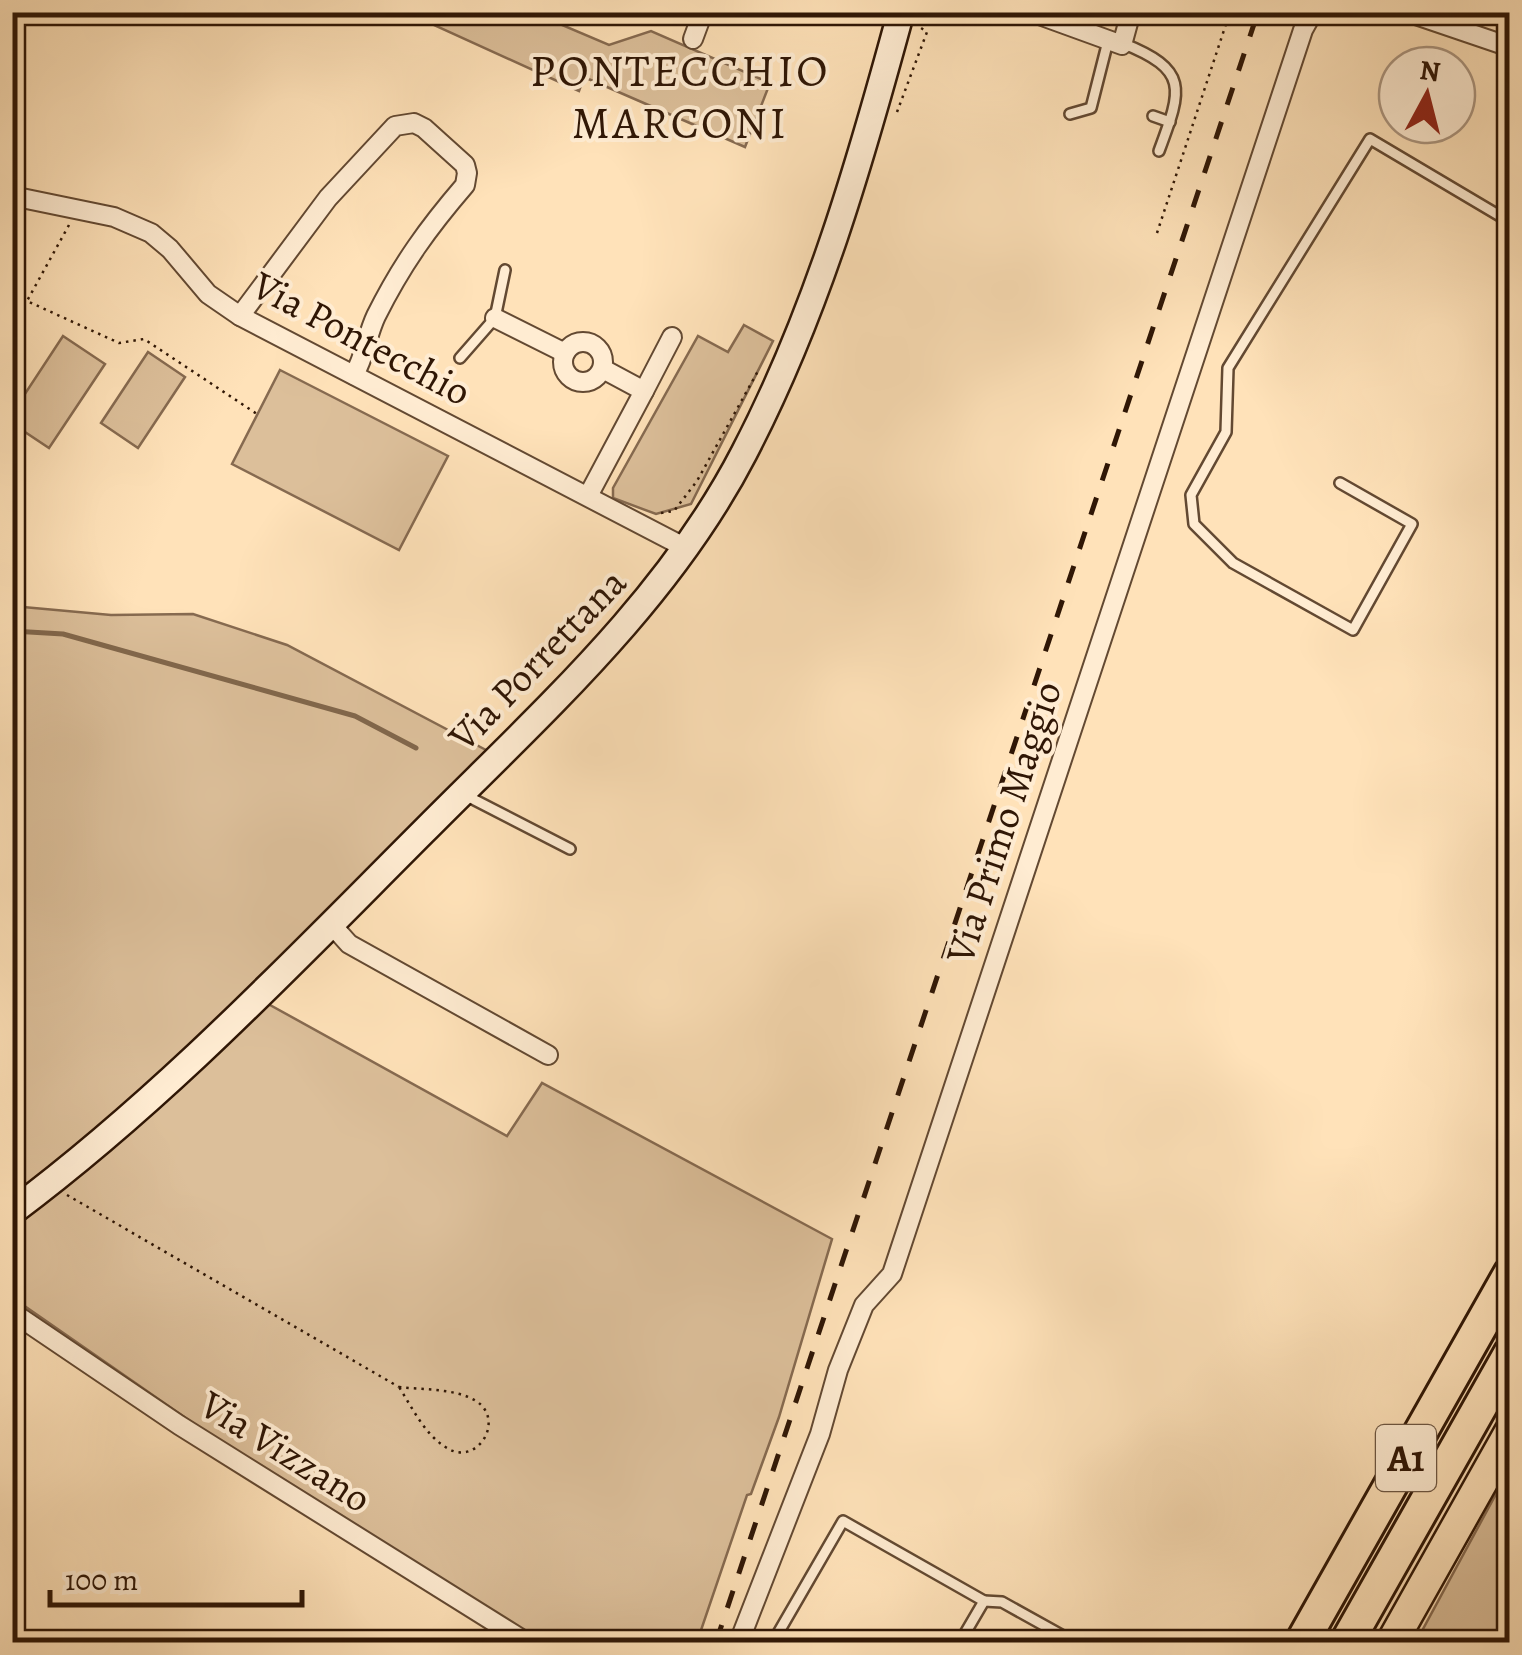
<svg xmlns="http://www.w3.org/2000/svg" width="1522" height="1655" font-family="Alegreya,serif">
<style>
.green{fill:#dcbf9a;stroke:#866a50;stroke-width:2.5}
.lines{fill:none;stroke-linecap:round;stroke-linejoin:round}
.stream{stroke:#81674c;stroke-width:5}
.service-casing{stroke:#634932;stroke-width:14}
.minor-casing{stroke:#634932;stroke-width:22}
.secondary-casing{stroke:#2f1605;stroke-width:30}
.trunk-casing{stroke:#2f1605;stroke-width:35}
.motorway-casing{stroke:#2f1605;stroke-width:38}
.path{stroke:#2f1605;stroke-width:2.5;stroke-dasharray:2.5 5;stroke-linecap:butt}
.service{stroke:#ffecd2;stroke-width:9}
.minor{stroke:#ffecd2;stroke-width:18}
.secondary{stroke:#ffecd2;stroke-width:25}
.trunk{stroke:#ffe2b9;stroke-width:30}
.motorway{stroke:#ffe2b9;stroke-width:32}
.rail{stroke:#2f1605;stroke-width:5;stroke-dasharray:18 18;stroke-linecap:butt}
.labels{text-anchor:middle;stroke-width:8;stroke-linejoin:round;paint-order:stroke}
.shield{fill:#ffecd2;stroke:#6d5642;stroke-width:2.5}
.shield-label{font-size:38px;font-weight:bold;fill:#2f1605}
.street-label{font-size:40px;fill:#2f1605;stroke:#ffecd2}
.quarter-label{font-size:45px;letter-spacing:2.5px;fill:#2f1605;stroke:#ffecd2}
</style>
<rect width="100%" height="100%" fill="#ffe2b9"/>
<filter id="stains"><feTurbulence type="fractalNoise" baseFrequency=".002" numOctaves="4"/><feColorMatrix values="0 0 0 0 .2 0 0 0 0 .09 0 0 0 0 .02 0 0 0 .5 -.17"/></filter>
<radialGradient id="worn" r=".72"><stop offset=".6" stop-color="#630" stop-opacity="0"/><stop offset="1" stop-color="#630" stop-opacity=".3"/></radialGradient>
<!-- green -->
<g class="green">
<polygon points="416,12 534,13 609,45 651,31 770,83 745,147 584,77 579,91 414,16"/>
<polygon points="744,325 773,341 691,504 656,514 613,498 613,488 698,336 728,352"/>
<polygon points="63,336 105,364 49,448 13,424 13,412"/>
<polygon points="148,352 185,377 138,448 101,423"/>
<polygon points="280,370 448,456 399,550 232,464"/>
<polygon points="12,606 111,615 193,614 287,645 503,759 261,1000 507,1136 542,1083 832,1239 779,1417 751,1494 747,1495 697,1642 541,1642 239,1455 13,1298"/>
<polygon points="1509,1470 1509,1642 1416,1642"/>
</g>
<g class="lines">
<!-- stream -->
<polyline class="stream" points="12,631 63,634 355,716 416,748"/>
<defs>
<g id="service">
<path d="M1122,43c68,27 60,46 37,108"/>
<polyline points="1070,114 1091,108 1108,41"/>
<polyline points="1153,116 1170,122"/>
<polyline points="460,358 495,318 505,270"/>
<polyline points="1340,483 1412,524 1353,630 1233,563 1194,524 1191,495 1226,432 1228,368 1370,139 1510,222"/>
<polyline points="1510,734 1504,745 1510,748"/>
<polyline points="465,795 570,849"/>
<polyline points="984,1601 1002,1602 1074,1642"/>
<polyline points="773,1642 843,1521 984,1601 960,1642"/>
</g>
<g id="minor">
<polyline points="1031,12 1122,45 1131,12"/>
<polyline points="1407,12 1510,47"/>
<polyline points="693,39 703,12"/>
<polyline points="12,196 114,217 151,233 170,249 208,294 240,316 686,548"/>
<path d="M240,316l88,-118 67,-72 19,-3 10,5 41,37 2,8 -2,12c-37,43 -63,79 -89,131 -9,19 -11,40 -22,59"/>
<polyline points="495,318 565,353"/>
<circle cx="583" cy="362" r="20"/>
<polyline points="603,369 644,391 672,337"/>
<polyline points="588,496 644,391"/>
<polyline points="331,924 349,944 548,1055"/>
<polyline points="12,1312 179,1425 526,1642"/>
<polyline points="739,1642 820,1434 838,1370 864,1305 892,1274 1303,30 1313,12"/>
</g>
<path id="secondary" d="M12,1212c150,-112 279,-248 411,-380 117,-118 244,-230 321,-379 73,-140 116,-290 157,-441"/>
<polyline id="trunk" points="1392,1642 1510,1432"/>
<g id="motorway">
<polyline points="1302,1642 1510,1274"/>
<polyline points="1347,1642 1510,1354"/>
</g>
</defs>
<!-- service casing -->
<use href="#service" class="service-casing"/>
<!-- minor casing -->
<use href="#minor" class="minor-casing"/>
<!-- secondary casing -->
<use href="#secondary" class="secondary-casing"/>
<!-- trunk casing -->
<use href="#trunk" class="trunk-casing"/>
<!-- motorway casing -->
<use href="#motorway" class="motorway-casing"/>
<!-- path -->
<g class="path">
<polyline points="897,112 927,32 921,28"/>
<polyline points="69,225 27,301 119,343 144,339 257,414"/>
<polyline points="1157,233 1230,12"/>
<polyline points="661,513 674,511 697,481 758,371"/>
<polyline points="67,1195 399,1387"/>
<path d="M399,1387c24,3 56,1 77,14 30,19 1,66 -29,47 -22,-13 -34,-39 -48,-61z"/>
</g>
<!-- service -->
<use href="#service" class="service"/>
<!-- minor -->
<use href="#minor" class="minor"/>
<!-- secondary -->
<use href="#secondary" class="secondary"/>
<!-- trunk -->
<use href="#trunk" class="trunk"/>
<!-- motorway -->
<use href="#motorway" class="motorway"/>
<!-- rail -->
<polyline class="rail" points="716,1642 1258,12"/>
</g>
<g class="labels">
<!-- shield labels -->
<rect class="shield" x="1376" y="1425" width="60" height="66" rx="8"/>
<g class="shield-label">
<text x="1406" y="1471">A1</text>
</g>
<!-- street labels -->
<g class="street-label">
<text transform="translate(362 338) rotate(28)" y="14">Via Pontecchio</text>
<text transform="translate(537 659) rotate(-46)" y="14">Via Porrettana</text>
<text transform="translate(1003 822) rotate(-72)" y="14">Via Primo Maggio</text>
<text transform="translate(286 1451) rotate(32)" y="14">Via Vizzano</text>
</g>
<!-- quarter labels -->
<g class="quarter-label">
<text x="680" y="86">PONTECCHIO<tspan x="680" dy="52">MARCONI</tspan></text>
</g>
</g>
<!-- margin -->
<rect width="1522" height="1655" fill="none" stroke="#ffe2b9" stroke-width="50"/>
<rect x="15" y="15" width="1492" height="1625" fill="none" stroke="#2f1605" stroke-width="5"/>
<rect x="25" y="25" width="1472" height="1605" fill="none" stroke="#2f1605" stroke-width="2.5"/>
<!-- north arrow -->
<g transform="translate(1427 95) rotate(7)"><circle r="48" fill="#ffecd2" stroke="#ac9680" stroke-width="2.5"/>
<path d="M0-8L18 38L0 25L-18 38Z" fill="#8f2418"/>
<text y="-15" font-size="28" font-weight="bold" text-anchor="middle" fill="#2f1605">N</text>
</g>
<!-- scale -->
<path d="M50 1590v15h252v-15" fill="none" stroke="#2f1605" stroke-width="5"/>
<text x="65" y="1590" font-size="30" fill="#2f1605" stroke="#ffecd2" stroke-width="8" paint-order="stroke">100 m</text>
<rect width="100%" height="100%" filter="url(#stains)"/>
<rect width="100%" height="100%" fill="url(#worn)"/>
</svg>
